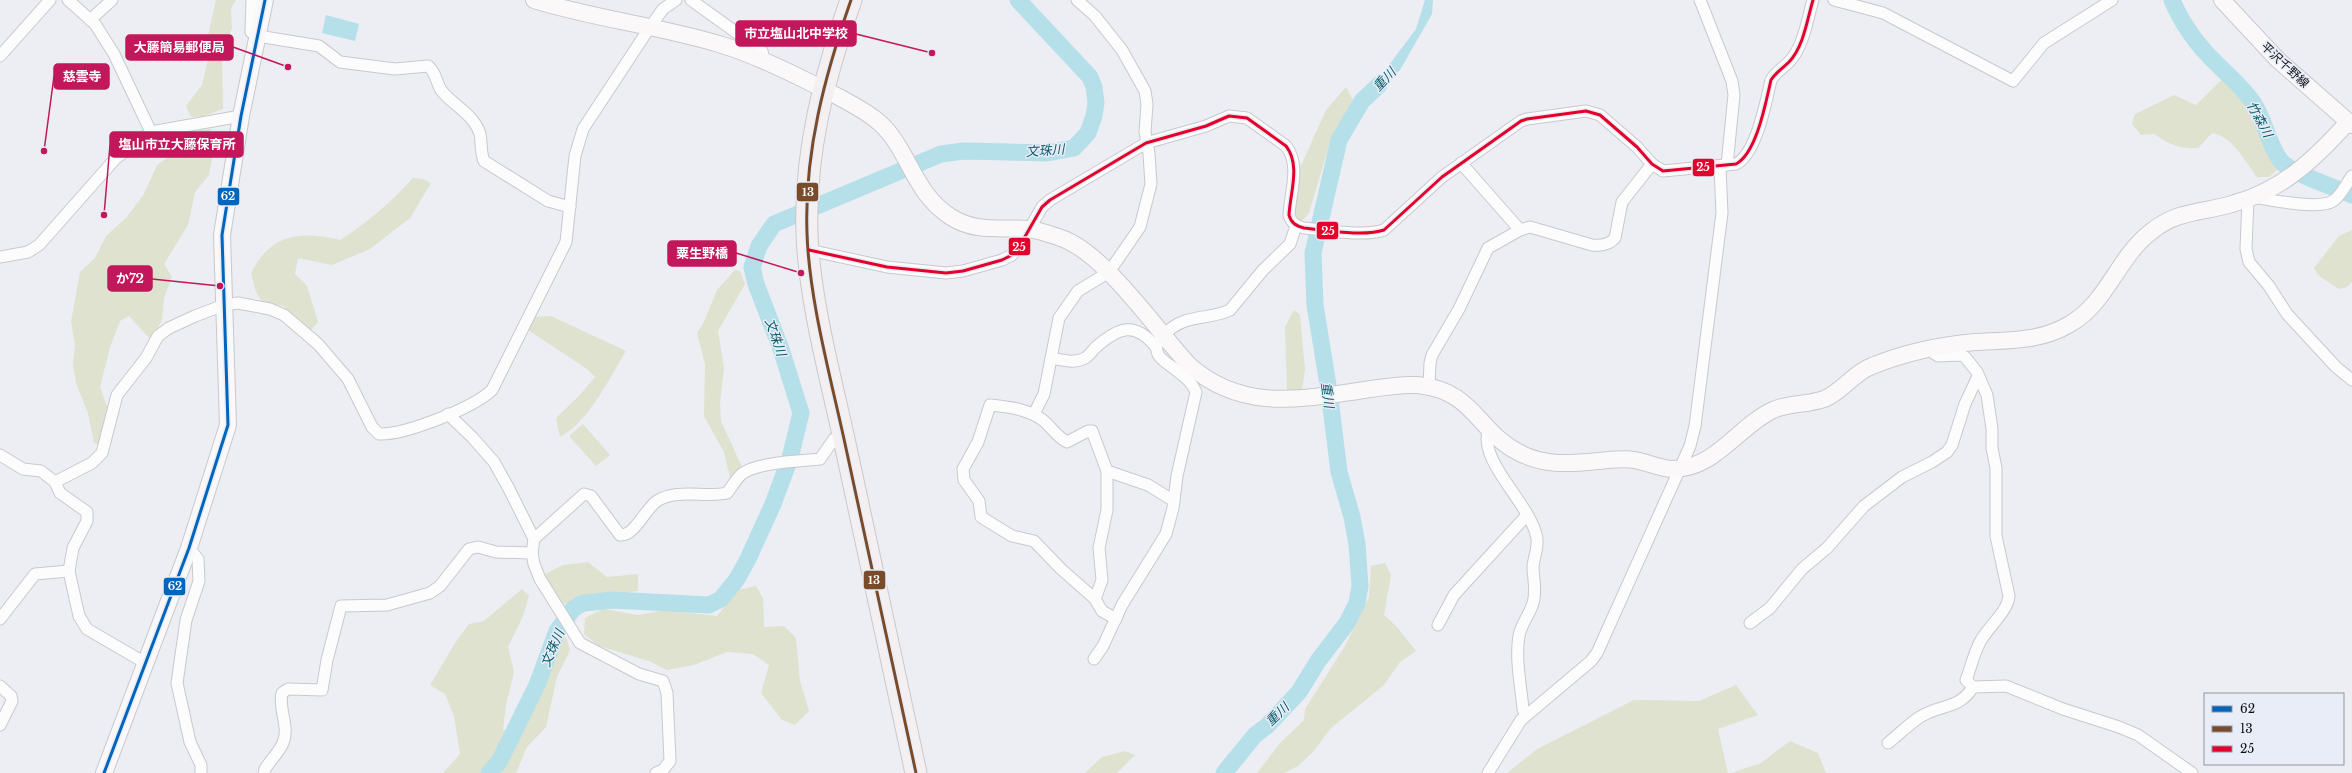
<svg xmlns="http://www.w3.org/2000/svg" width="2352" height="773" font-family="'Libre Baskerville','Noto Sans JP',serif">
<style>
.green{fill:#dfe2cf}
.water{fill:#b5dfe9}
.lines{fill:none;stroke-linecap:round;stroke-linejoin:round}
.river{stroke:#b5dfe9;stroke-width:17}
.street-casing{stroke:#c7c9cd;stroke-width:13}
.secondary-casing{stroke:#c7c9cd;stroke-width:18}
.highway-casing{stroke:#c8c9cc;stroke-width:23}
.street{stroke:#fcfcfd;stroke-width:11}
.secondary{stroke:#faf8f9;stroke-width:16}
.highway{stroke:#f4f0f1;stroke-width:21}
.bus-1-casing{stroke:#e8edf8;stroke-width:6}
.bus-2-casing{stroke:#e8edf8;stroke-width:6}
.bus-3-casing{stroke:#e8edf8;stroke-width:6}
.bus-1{stroke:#0065bd;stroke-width:3}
.bus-2{stroke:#7a4b2a;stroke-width:3}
.bus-3{stroke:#e4002b;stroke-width:3}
.labels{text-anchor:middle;stroke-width:3;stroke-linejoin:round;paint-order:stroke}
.street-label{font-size:12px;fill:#0e1014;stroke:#e8edf8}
.water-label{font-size:13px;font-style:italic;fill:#0b5d6a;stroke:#e8edf8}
.leader{fill:none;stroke:#c2185b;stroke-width:1.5}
.callout-dot{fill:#c2185b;stroke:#e8edf8;stroke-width:1.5}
.callout{fill:#c2185b;stroke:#c2185b;stroke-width:1.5}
.callout-label{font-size:13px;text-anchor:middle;font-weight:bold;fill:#fff}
.line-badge{stroke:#e8edf8;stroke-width:1.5}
.badge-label{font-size:11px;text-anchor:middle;font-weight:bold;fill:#fff}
</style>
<rect width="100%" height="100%" fill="#eceef4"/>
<!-- green -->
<g class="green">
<polygon points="216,0 236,0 231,8 232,28 222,52 223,109 204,116 191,117 186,106 202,85 208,60 207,40"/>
<path d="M2221,80c30,10 46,62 56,90l-8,7h-12c-12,-16 -25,-41 -45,-44l-14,15c-16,1 -30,-3 -43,-14l-14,1 -9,-11 3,-10 39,-19 22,10z"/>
<polygon points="1346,87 1354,102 1331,139 1309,213 1301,222 1293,214 1300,168 1326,110"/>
<polygon points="211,129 214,148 209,175 195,192 188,225 164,264 172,277 164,298 162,320 151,340 129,316 120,321 110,347 100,387 110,415 100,445 94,443 88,413 76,383 73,365 75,345 71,322 80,272 95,258 106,236 127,217 144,194 157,165 173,154 186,150 197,139 199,130"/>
<path d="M413,178l10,1 8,4 -21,35 -40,31 -38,16 -34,-7 -3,16 12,12 11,36 -7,8 -28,-24 -20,-3 -7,-11 -5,-19c20,-40 50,-42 89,-33 27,-17 51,-38 73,-62z"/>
<polygon points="2352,230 2352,282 2347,287 2339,289 2319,276 2314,268 2339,236"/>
<polygon points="735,270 740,271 745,284 718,331 724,368 720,403 721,421 742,467 731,482 724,452 704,416 705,364 697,333 703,324 717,290"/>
<polygon points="1294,310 1300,315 1305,370 1302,389 1294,393 1287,392 1285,327"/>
<path d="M551,316l75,35c-16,26 -38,72 -66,86l-4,-19 23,-22 16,-19 -8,-8 -59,-39 6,-13z"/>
<polygon points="583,424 610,455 596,466 569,436"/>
<polygon points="588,562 607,577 638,574 638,591 597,595 564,604 553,593 543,575 563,565"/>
<polygon points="1385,563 1391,575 1384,615 1397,627 1416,651 1400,662 1384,685 1331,728 1312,753 1298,766 1284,773 1257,773 1281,742 1304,720 1305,709 1345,646 1369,597 1371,566"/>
<polygon points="756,586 763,598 764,627 784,626 796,638 800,681 809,711 795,725 782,720 761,693 769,665 753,654 727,652 694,665 667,670 649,661 599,646 584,634 585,618 603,609 638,615 666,610 717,616 738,590"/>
<polygon points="522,589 529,596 523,616 508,647 514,672 506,705 503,730 520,730 560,638 566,637 570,650 557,677 546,727 527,747 516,773 443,773 460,754 454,716 445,694 430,685 455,643 469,624 484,621"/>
<polygon points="1736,685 1758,715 1718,729 1728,773 1507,773 1537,749 1634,700 1699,701"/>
<polygon points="1790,741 1818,753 1826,773 1731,773 1761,763"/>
<polygon points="1125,751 1135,755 1117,773 1085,773 1102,757"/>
</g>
<!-- water -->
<g class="water">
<polygon points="1425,0 1433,0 1432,14 1400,70 1362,101 1416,29"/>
<polygon points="326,15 359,24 355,41 322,33"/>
</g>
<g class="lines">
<!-- river -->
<g class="river">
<path d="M2172,0c10,24 26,46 45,64 12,12 25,23 35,37 13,18 17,46 29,60 10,13 54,26 71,34"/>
<polyline points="489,773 499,762 537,685 557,631 573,609 583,603 613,600 709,605 721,599 737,579 748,559 773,504 790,458 801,413 781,349 756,284 752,267 759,246 774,224 941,154 964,151 1047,153 1074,148 1088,133 1094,116 1096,103 1094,87 1090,77 1018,0"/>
<polyline points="1224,773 1255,735 1267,726 1299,692 1318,661 1347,623 1357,603 1360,586 1357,544 1352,517 1339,472 1329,391 1315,305 1313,253 1339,140 1362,101 1379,85"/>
</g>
<defs>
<g id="street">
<polyline points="68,0 95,24 114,54 151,132"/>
<path d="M252,0l-1,32 7,4 61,10 21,16 55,7 33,-3c8,6 8,16 13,24 11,15 33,24 39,44 2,9 0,17 4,27l64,40 22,6"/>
<polyline points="691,0 762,51 764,60"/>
<polyline points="1700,0 1732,81 1734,95 1727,165"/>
<polyline points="1834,0 1883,13 2013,81 2044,43 2112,0"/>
<polyline points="90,20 112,0"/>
<polyline points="0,56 50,0"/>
<polyline points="1461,163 1520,230"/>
<path d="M2253,197c17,3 66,13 80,4 8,-5 13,-17 19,-25"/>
<polyline points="2248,199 2246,249 2249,262 2269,286 2287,314 2336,367 2352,380"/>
<path d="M809,250l78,17 59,6 17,-2 39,-11 10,-5 7,-8 23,-40 8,-7 96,-57 60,-17 23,-10 18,2 39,28c15,19 4,47 3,69 2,8 7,11 15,13 22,2 59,9 80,2l58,-53 79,-56 6,-2 59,-8 14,4 37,32 15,17 11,7 73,-7c21,-11 30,-63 35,-84 5,-8 12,-12 18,-18 15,-16 18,-42 24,-62"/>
<polyline points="0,257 28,252 39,245 116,158 151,132 241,116"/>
<path d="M1929,350l9,6 23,-1 4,2 12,15 10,23 5,34v19l4,20v68l13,60c-1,15 -21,31 -29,46 -6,11 -9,25 -14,38l7,7 33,-1 57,23 56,18 19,8 54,38"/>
<path d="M1051,358c10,2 24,6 34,0 4,-2 7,-7 11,-11 23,-20 39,-26 60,0"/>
<path d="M1429,386l1,-23 2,-8 27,-46 29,-61 32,-18 10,-3 62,18c9,1 17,0 23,-7l7,-36 30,-38"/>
<polyline points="448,414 472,437 494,462 508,487 534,539 532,553 534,564 540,579 580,643 639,674 663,681 667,693 670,761 663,770 656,773"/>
<polyline points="1034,414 1044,394 1059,318 1078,291 1109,272 1140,227 1151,184 1149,154 1145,132 1147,104 1145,91 1122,50 1095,16 1077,0"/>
<path d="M1489,428c-13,33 43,76 48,111 1,9 -3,19 -4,27 0,13 4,25 0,37 -3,11 -12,21 -14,33 -4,23 2,50 4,73l3,6"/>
<polyline points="0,455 23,469 41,471 55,482 60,493 87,512 87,521 73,548 69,571 79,616 87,629 147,664"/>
<path d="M55,482l37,-19 10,-10 15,-58 29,-37 12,-22 11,-8 26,-12 29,-11 14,-2 32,6 14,6 34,29 30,35 24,48 7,7c26,1 94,-26 113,-44l74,-148 9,-86 8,-27 67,-102 13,-18 13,-9"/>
<path d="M534,539l50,-45 7,2 29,39c14,2 25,-26 37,-34 20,-13 48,-3 70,-8 5,-6 10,-16 16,-20 18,-11 55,-12 77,-14l14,-20 9,-5"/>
<polyline points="189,548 198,559 199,581 186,620 177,683 190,742 201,765 201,773"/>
<polyline points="1095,599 1102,580 1099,548 1107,510 1107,471"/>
<polyline points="0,619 35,574 69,571"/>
<path d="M1116,619l-14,-8 -7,-12 -34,-30 -27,-28 -22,-5 -31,-19 -2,-16 -15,-21 -1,-11 15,-27 12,-37c19,2 39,4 54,16 9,8 12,15 23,21l21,-11h4l15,40 41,14 26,16"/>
<polyline points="1750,623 1770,608 1802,569 1827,548 1864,506 1902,477 1932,462 1947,452 1952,445 1965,404 1978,376"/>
<polyline points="1438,625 1454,595 1527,515"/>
<path d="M1094,659l9,-13 19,-41 44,-71 7,-26 4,-32 19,-84c-5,-13 -22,-23 -33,-32 -18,-14 7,-34 22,-39 15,-5 31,-4 45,-11l33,-40 27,-26 6,-18"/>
<polyline points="0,686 11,696 12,701 0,725"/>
<path d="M1888,743c11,-9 21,-19 32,-26 20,-13 39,-7 53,-30"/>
<path d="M264,773l1,-4c5,-8 14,-17 18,-26 7,-16 -5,-34 -1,-50l6,-4 34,1 5,-30 14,-54 46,-1 43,-12 10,-7 29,-37 9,-2 18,5 36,1"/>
<polyline points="1488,773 1521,720 1591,661 1597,653 1690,446 1695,426 1722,213 1720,167"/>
</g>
<g id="secondary">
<path d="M534,0c61,19 127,26 188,45 30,9 59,23 87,37 22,11 46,22 66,37 34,26 36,73 76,98 25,16 50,10 77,12 10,1 21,5 30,8 45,13 98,93 132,129 51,44 105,34 168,25 19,-3 39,-7 59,-6 57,5 60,46 101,67 29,16 58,11 90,8 8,0 17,-2 26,0 13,2 25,8 38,9 44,0 65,-42 101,-59 16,-7 34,-5 51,-11 18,-7 29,-26 48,-33 32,-13 69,-21 103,-24 33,-2 65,0 95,-18 38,-22 48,-68 82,-93 26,-21 50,-18 80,-27 49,-13 83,-45 116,-82"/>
<polyline points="2222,0 2278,60 2352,125"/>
<polyline points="104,773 189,548 228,425 222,235 241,116 265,0"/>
</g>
<path id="highway" d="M851,0c-26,75 -47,152 -44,233 2,65 23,142 37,206 24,112 48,223 72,334"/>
</defs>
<!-- street casing -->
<use href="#street" class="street-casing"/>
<!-- secondary casing -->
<use href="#secondary" class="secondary-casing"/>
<!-- highway casing -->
<use href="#highway" class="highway-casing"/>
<!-- street -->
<use href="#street" class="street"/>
<!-- secondary -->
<use href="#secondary" class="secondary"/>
<!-- highway -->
<use href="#highway" class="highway"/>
<defs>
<polyline id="bus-1" points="104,773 189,548 228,425 222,235 241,116 265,0"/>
<path id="bus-2" d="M851,0c-26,75 -47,152 -44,233 2,65 23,142 37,206 24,112 48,223 72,334"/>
<path id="bus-3" d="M809,250l78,17 59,6 17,-2 39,-11 10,-5 7,-8 23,-40 8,-7 96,-57 60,-17 23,-10 18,2 39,28c15,19 4,47 3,69 2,8 7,11 15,13 22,2 59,9 80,2l58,-53 79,-56 6,-2 59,-8 14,4 37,32 15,17 11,7 73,-7c21,-11 30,-63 35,-84 5,-8 12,-12 18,-18 15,-16 18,-42 24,-62"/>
</defs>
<!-- bus-1 casing -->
<use href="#bus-1" class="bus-1-casing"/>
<!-- bus-2 casing -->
<use href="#bus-2" class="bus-2-casing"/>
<!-- bus-3 casing -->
<use href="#bus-3" class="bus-3-casing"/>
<!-- bus-1 -->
<use href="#bus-1" class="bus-1"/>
<!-- bus-2 -->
<use href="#bus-2" class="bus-2"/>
<!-- bus-3 -->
<use href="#bus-3" class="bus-3"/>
</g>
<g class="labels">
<!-- street labels -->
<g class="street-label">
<text transform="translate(2285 65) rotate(43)" y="4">平沢千野線</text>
</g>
<!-- water labels -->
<g class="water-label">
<text transform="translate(1384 79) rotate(-47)" y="5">重川</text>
<text transform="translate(2260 119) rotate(62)" y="5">竹森川</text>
<text transform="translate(1045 150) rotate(-4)" y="5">文珠川</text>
<text transform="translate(776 337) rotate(71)" y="5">文珠川</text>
<text transform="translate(1328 395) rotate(82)" y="5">重川</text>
<text transform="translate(552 648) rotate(-67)" y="5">文珠川</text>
<text transform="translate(1277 714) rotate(-44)" y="5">重川</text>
</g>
</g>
<!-- callouts -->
<path class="leader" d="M932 53L856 34M288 67L233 47M44 151L54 76M104 215L110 145M801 273L736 253M220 286L152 279"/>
<g class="callout-dot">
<circle cx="932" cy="53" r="4"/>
<circle cx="288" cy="67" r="4"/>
<circle cx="44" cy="151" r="4"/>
<circle cx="104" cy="215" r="4"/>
<circle cx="801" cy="273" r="4"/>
<circle cx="220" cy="286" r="4"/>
</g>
<g class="callout">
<rect x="736" y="21" width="120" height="25" rx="4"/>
<rect x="126" y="35" width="107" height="25" rx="4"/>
<rect x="54" y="64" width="55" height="25" rx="4"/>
<rect x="110" y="132" width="133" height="25" rx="4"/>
<rect x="668" y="241" width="68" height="25" rx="4"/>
<rect x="108" y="266" width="44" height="25" rx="4"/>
</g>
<g class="callout-label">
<text x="796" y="38">市立塩山北中学校</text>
<text x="179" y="52">大藤簡易郵便局</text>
<text x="82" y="81">慈雲寺</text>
<text x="177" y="149">塩山市立大藤保育所</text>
<text x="702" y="258">粟生野橋</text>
<text x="130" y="283">か72</text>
</g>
<g class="line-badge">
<rect x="1692" y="158" width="23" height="19" rx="4" fill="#e4002b"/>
<rect x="796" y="182" width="23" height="20" rx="4" fill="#7a4b2a"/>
<rect x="217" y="187" width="23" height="19" rx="4" fill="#0065bd"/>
<rect x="1316" y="221" width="23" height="19" rx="4" fill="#e4002b"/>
<rect x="1008" y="237" width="23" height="19" rx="4" fill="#e4002b"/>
<rect x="863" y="570" width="23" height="20" rx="4" fill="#7a4b2a"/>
<rect x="163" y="577" width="23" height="19" rx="4" fill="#0065bd"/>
</g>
<g class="badge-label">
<text x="1703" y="171">25</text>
<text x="808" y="196">13</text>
<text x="228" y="200">62</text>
<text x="1328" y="235">25</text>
<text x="1019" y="251">25</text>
<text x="874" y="584">13</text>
<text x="175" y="590">62</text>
</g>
<!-- legend -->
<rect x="2204" y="693" width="140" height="72" fill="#e8edf8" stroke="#91959d"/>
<rect x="2212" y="706" width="20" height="6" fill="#0065bd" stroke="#91959d"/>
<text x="2240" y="713" font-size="12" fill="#0e1014">62</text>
<rect x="2212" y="726" width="20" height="6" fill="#7a4b2a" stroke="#91959d"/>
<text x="2240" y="733" font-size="12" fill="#0e1014">13</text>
<rect x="2212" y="746" width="20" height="6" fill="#e4002b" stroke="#91959d"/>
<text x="2240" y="753" font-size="12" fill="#0e1014">25</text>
</svg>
